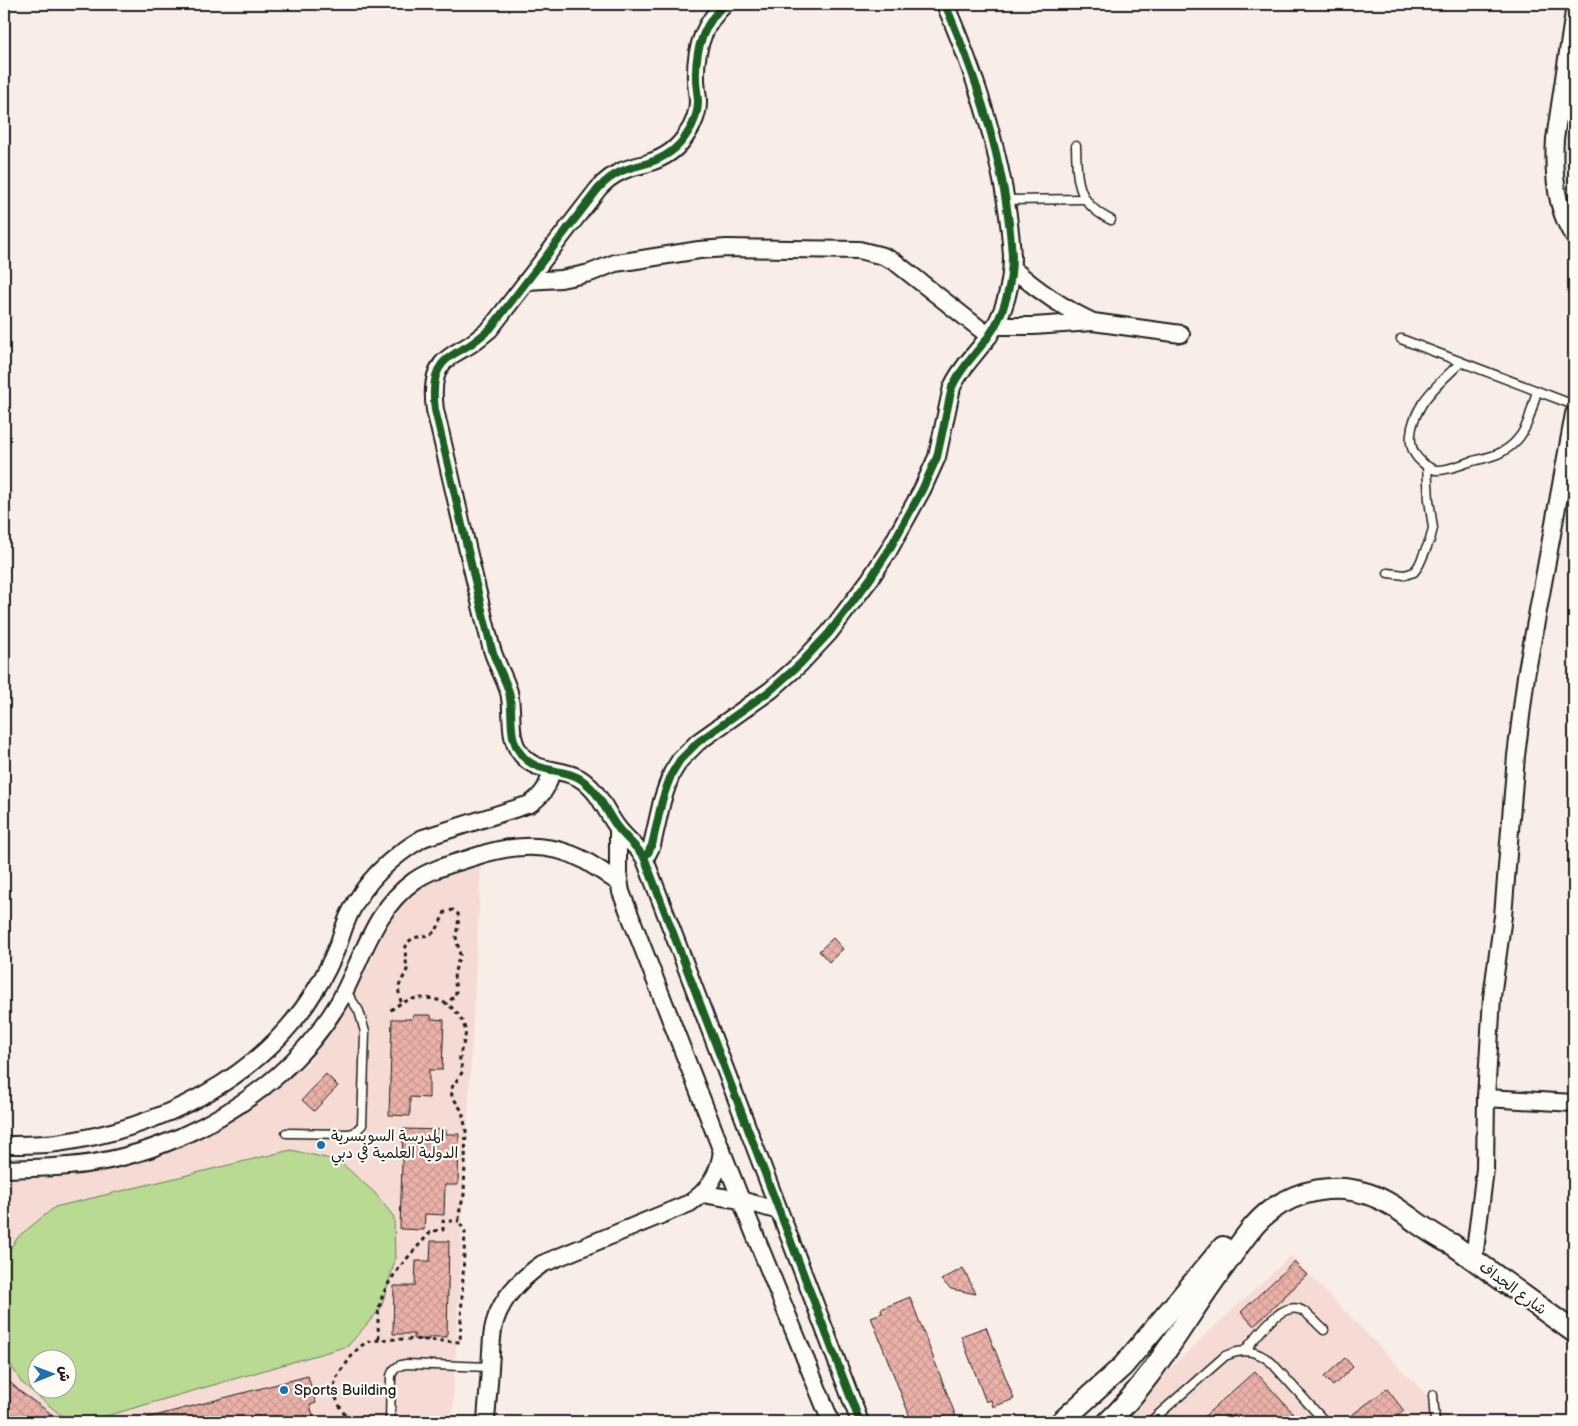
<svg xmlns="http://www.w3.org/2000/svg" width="1578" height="1426" font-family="'Balsamiq Sans','Playpen Sans Arabic',sans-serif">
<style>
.built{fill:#f5dbd4;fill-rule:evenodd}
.pitch{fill:#b9da93;stroke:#6a7b58;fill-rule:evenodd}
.building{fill:url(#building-cross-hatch);stroke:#1c1c1c}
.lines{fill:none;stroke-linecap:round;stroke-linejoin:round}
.service-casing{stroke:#1c1c1c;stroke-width:11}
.minor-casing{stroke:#1c1c1c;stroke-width:20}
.tertiary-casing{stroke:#1c1c1c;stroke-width:24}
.path{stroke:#1c1c1c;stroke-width:3;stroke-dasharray:4 4;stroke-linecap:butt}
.service{stroke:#fdfcf7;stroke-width:8}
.minor{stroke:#fdfcf7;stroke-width:16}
.tertiary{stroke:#fdfcf7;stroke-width:20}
.cycleway-casing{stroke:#fdfcf7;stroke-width:11}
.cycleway{stroke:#1b5e20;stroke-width:8}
.poi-dot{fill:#1f6fb2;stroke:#fdfcf7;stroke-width:2}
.labels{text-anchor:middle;stroke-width:4.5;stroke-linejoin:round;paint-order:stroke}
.poi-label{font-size:15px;fill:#1c1c1c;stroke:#fdfcf7;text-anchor:start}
.street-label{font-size:15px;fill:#1c1c1c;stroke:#fdfcf7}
</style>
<defs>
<pattern id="building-cross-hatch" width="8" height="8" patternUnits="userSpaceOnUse" patternTransform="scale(1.25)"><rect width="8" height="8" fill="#ebb1a9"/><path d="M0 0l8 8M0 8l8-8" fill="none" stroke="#c99891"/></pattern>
</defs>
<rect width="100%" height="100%" fill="#f9ede7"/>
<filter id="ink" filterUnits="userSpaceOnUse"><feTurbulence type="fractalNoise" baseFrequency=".02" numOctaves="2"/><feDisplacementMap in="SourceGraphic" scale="10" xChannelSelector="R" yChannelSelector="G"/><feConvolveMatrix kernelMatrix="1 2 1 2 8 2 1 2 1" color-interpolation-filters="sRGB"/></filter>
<g filter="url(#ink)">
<!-- built -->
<g class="built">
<path d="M481,865l-29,557h-448v-242l70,-6 71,-18 62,-22 43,-26 58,-45 36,-52 27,-50 19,-44 15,-19 24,-16zM38,1358h30v30h-30z"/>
<polygon points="1291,1256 1453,1422 1112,1422"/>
</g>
<!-- pitch -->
<path class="pitch" d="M291,1150l48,11 36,32 19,24 1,43 -14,48 -33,38 -252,73 -33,-2 -42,-35 -17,-29v-96l15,-21 36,-29zM38,1358h30v30h-30z"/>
<!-- building -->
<g class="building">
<polygon points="833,938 843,949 829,962 819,951"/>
<polygon points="413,1015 431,1015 431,1019 444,1020 442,1070 429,1070 429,1098 410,1097 410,1116 389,1115 392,1019 412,1019"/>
<polygon points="326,1074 338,1086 314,1111 302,1100"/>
<polygon points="403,1129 446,1130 446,1134 459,1134 458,1185 445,1185 444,1215 425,1214 424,1230 400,1229"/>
<polygon points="431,1241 449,1241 447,1337 429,1337 429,1340 414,1339 414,1334 393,1334 394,1286 415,1286 416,1261 430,1261"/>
<polygon points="1294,1262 1307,1275 1254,1326 1241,1312"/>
<polygon points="963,1268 976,1294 951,1289 941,1280"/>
<polygon points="910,1297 958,1422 912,1422 871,1317 882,1313 881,1309"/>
<polygon points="986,1327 1014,1399 993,1407 991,1400 986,1402 961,1336"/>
<polygon points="1345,1358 1353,1367 1333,1386 1324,1377"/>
<polygon points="1255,1371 1301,1422 1198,1422"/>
<polygon points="308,1376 316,1403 310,1405 315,1422 147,1422 147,1418"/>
<polygon points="4,1377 22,1393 60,1420 4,1419"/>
<polygon points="1387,1389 1404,1411 1389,1422 1342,1422"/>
</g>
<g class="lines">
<defs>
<g id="service">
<path d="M1076,146c1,34 0,57 35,74"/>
<polyline points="1005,200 1084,199"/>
<polyline points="1401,339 1574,405"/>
<path d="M1461,362c-13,13 -29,26 -39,42 -11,18 -19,44 1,59 3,3 8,6 13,7 11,1 26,-6 37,-9 17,-4 32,-7 44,-21 12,-13 15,-33 20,-49"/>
<polyline points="1388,573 1405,575 1414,572 1419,565 1430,540 1433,528 1429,500 1427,466"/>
<polyline points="286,1133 348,1134 354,1133 362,1125 365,1032 359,1011 345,990"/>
<path d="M1245,1350c12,-13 37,-52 58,-39 8,5 14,13 21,19"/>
<polyline points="1433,1395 1435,1422"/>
<path d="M390,1422l1,-46c2,-7 7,-11 15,-12l84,3"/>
<path d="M1150,1422l75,-66c18,-8 32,-6 47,7l53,59"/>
</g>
<g id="minor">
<path d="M725,4c-22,20 -30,45 -29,75 0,8 2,16 2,23 0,11 -5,24 -11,32 -9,15 -23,24 -39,29 -9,3 -18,4 -26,8 -9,4 -17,10 -24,18l-108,140c-6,5 -12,10 -19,15 -9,6 -22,11 -29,20 -10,12 -9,31 -7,46 19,78 36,158 56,236 4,16 13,30 18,46 5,21 -2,45 12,62 15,20 39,13 58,24 20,12 26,33 39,50 8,10 18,18 26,29l216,565"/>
<path d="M1574,12l-19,127c-2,32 0,70 19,98"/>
<path d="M1012,268c24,21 49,39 79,53"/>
<polyline points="527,281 561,279 590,273 615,263 630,261 699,250 727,248 859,250 883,256 895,262 989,336"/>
<polyline points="995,326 1033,326 1093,322 1181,334"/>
<polyline points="618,828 618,873 621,892 748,1218 831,1422"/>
<path d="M644,857l4,-4 4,-8 10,-44 5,-15 5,-13 8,-13 18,-18 73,-52 29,-26 29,-31 41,-54 19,-29 33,-60 15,-33 15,-70c9,-20 24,-33 36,-50 17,-23 24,-54 24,-81 -5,-87 -33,-173 -67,-252"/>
<polyline points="1486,1098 1574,1103"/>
<path d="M4,1145c17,0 35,0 53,-2 101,-14 205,-64 259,-154 9,-14 16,-29 22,-44 4,-11 7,-22 12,-32 16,-33 42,-57 73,-75l107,-34c13,-9 19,-18 21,-34"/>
<path d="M4,1169c21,-1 43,-1 64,-3 76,-6 153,-41 210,-91 23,-20 45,-46 61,-73 23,-41 34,-92 75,-121 18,-13 42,-18 63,-25 36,-12 73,-14 107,4 12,7 24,15 35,23"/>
<polyline points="703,1194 741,1200 779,1211"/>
<polyline points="1474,1259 1485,1169 1486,1098 1492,997 1503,916 1516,756 1526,676 1574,414"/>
<path d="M486,1422c1,-18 3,-36 4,-54 1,-12 1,-25 3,-38 5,-29 26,-50 49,-66l148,-61c19,-13 29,-29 32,-52"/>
</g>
<g id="tertiary">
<polyline points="1061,1422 1123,1366 1223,1247"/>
<path d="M1108,1422c47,-45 78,-105 117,-157 14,-19 27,-41 46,-55 28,-20 64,-27 97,-16 31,10 54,37 84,50l122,88"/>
</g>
</defs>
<!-- service casing -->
<use href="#service" class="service-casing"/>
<!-- minor casing -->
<use href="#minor" class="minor-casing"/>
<!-- tertiary casing -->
<use href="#tertiary" class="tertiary-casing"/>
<!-- path -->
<g class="path">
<polyline points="401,1002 398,988 407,970 405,950 407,943 413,938 429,935 436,931 445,912 453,910 458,914 459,917 456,937 460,955 454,974 456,992 455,996 446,1004"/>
<path d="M379,1339c-1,-12 -2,-24 1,-35 6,-27 34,-52 51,-73l12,-1v-9h16"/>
<path d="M349,1422c-13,-23 -24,-34 -3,-58 5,-7 11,-16 18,-20 12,-9 78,-3 96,-2l5,-110 -6,-11v-8l5,-18 2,-65 -4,-19 -10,-15 -1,-7 12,-18c-1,-5 -4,-10 -3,-15 1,-10 7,-17 5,-27 -9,-35 -53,-40 -76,-17"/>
</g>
<!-- service -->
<use href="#service" class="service"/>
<!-- minor -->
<use href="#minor" class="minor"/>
<!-- tertiary -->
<use href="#tertiary" class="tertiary"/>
<defs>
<g id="cycleway">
<path d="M725,4c-22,20 -30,45 -29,75 0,8 2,16 2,23 0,11 -5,24 -11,32 -9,15 -23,24 -39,29 -9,3 -18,4 -26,8 -9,4 -17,10 -24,18l-108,140c-6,5 -12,10 -19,15 -9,6 -22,11 -29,20 -10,12 -9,31 -7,46 19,78 36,158 56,236 4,16 13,30 18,46 5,21 -2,45 12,62 15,20 39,13 58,24 20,12 26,33 39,50 8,10 18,18 26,29l216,565"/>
<path d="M644,857l4,-4 4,-8 10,-44 5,-15 5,-13 8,-13 18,-18 73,-52 29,-26 29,-31 41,-54 19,-29 33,-60 15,-33 15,-70c9,-20 24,-33 36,-50 17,-23 24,-54 24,-81 -5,-87 -33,-173 -67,-252"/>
</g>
</defs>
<!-- cycleway casing -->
<use href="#cycleway" class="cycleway-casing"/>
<!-- cycleway -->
<use href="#cycleway" class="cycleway"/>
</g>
</g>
<!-- markers -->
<g class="poi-dot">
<circle cx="321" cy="1145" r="5"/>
<circle cx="284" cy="1390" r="5"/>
</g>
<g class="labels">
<!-- poi labels -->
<g class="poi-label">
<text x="331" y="1141">المدرسة السويسرية<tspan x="331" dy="17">الدولية العلمية في دبي</tspan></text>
<text x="294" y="1395">Sports Building</text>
</g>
<!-- street labels -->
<g class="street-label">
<text transform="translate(1513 1288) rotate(36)" y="5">شارع الجداف</text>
</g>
</g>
<!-- margin -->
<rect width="1578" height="1426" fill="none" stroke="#fdfcf7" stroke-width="20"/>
<rect x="10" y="10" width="1558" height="1406" fill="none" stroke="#1c1c1c" stroke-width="2" filter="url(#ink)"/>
<!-- north arrow -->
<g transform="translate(52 1374) rotate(89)"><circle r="24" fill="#fdfcf7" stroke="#a3a29f"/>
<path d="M0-4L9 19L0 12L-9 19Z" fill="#1f6fb2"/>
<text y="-8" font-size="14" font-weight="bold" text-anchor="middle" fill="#1c1c1c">ش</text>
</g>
</svg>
